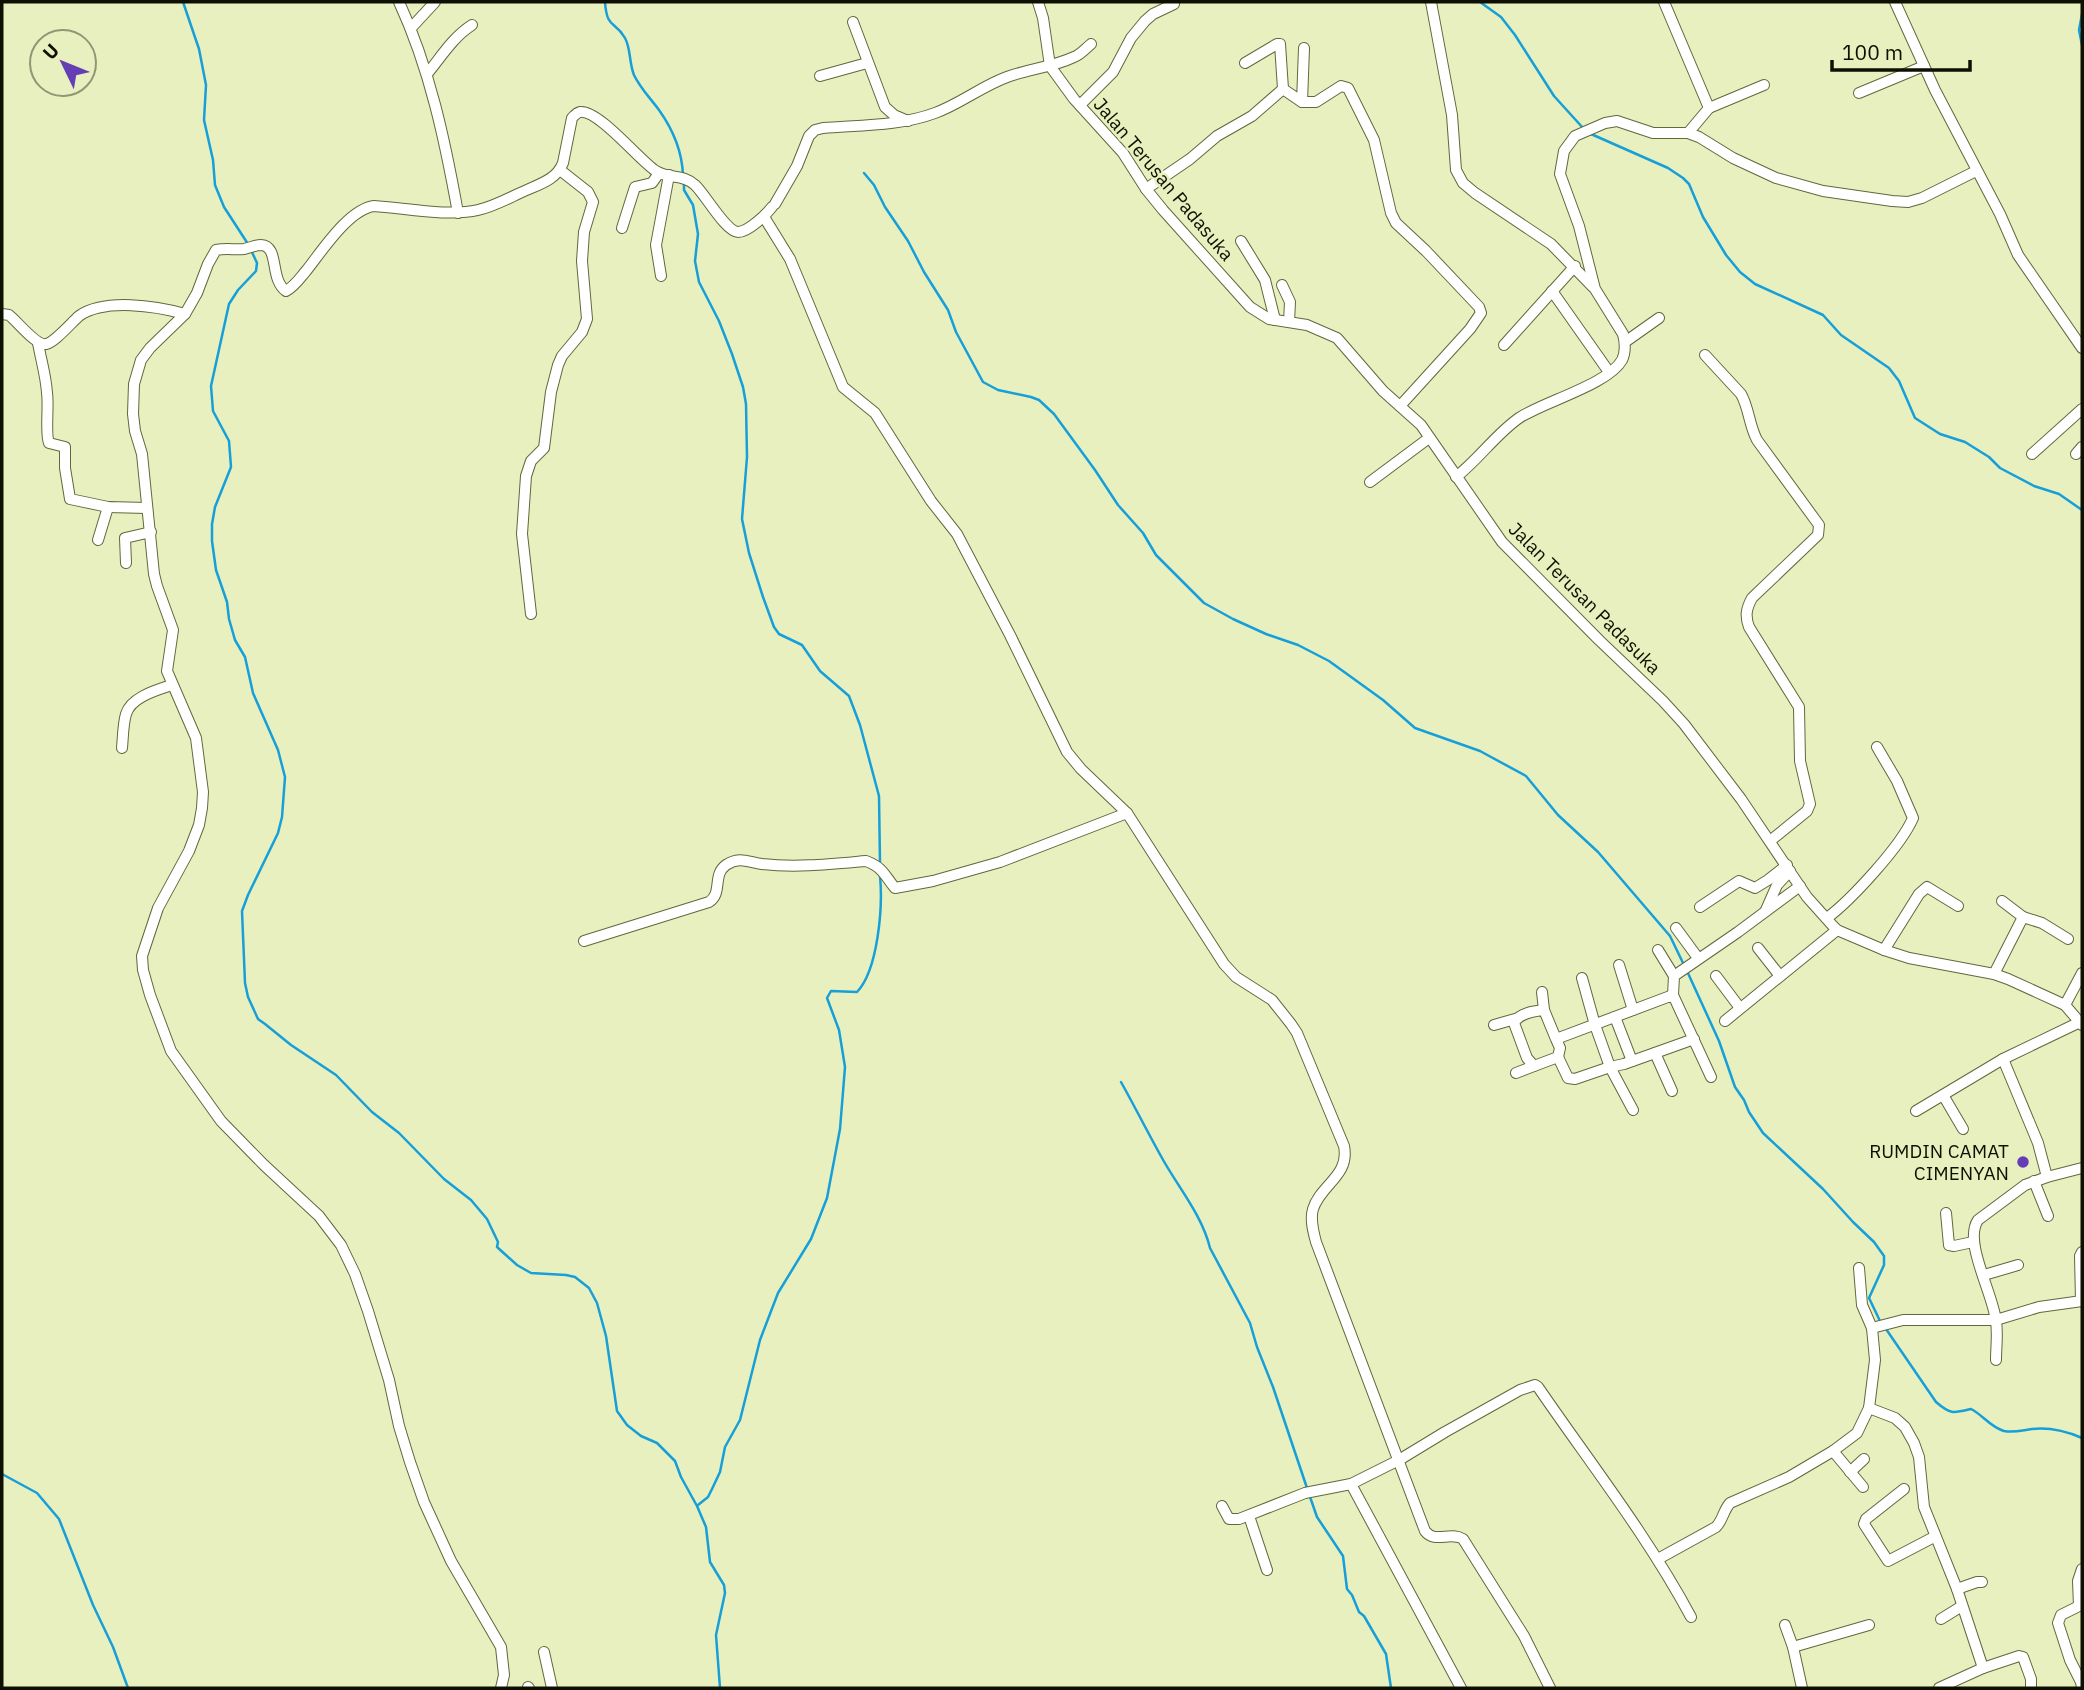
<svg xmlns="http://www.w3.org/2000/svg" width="2084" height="1690" font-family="'IBM Plex Sans',sans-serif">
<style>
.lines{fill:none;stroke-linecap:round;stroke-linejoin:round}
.stream{stroke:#169fd8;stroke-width:2.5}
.minor-casing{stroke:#62673c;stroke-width:12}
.minor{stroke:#fff;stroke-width:10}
.poi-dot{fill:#653db5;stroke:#e9f0c0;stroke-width:2.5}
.labels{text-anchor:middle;stroke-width:5;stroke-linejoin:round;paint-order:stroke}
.street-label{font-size:19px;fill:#0f1002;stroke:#e9f0c0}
.poi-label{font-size:19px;fill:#0f1002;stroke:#e9f0c0;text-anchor:end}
</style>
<rect width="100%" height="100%" fill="#e9f0c0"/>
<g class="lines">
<!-- stream -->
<g class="stream">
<polyline points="183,2 199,49 206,85 204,120 213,160 215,185 224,207 248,244"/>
<path d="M605,2c2,28 10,18 20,36 6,11 4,25 9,37 6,13 17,24 25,35 15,21 23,41 24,65"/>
<polyline points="1480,2 1501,17 1515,35 1554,96 1583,128"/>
<polyline points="2082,14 2079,30 2082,45"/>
<polyline points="1591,134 1668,168 1683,178 1689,184 1703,217 1726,255 1740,272 1755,284 1823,315 1841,335 1889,368 1899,381 1915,418 1940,434 1965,442 1989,457 2000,468 2034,486 2059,494 2082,510"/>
<polyline points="864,173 874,185 885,207 908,241 924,272 948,310 956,332 983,382 998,390 1031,397 1039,400 1054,414 1095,470 1118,505 1143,533 1156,555 1204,603 1233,619 1266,634 1298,645 1329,661 1383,700 1415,728 1480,751 1526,776 1558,815 1598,852 1670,936 1684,965"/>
<polyline points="684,182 684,190 693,205 698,234 695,261 699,282 719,321 732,354 743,387 746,404 747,457 742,519 749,553 763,597 774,627 779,634 802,645 820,671 849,696 860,725 879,796 880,863"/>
<polyline points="251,250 257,263 256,271 238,290 229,304 211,386 213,411 229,441 231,467 215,507 212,524 212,541 216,570 227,602 229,619 235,640 245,657 253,693 278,750 285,777 282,817 278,833 248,895 242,911 245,983 248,997 258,1019 265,1024 291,1045 336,1075 372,1112 399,1133 444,1179 471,1200 487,1219 498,1242 497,1247 517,1265 531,1273 566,1275 575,1277 589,1288 597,1303 606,1336 617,1411 627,1425 641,1436 657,1443 675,1461 681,1477 697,1506 706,1527 710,1562 724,1585 725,1593 716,1635 720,1688"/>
<polyline points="1687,971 1719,1041 1735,1087 1744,1100 1749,1112 1763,1133 1823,1189 1853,1222 1874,1242 1884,1256 1884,1265 1869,1298 1880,1321"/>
<path d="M1121,1082c14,25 27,51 41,76 16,29 40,57 48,90l40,75 7,24 16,40 34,101"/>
<path d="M1886,1329l50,73c15,13 18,11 35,7 12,6 19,18 33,22 10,2 19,-1 28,-2 19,-2 34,2 50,9"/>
<polyline points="2,1474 37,1493 59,1519 93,1605 113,1647 128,1688"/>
<polyline points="1309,1494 1317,1517 1343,1556 1347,1589 1352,1595 1359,1612 1364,1616 1386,1654 1391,1688"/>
<path d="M698,1505l10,-8 4,-8 8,-17 5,-25 15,-27 20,-80 18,-47 33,-54 16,-41 13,-69 5,-62 -6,-37 -12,-32 4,-7 26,1c21,-22 26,-85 23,-116"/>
</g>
<defs>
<g id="minor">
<path d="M399,2c31,67 46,139 59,211"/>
<polyline points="1038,2 1043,18 1050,66 1074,99 1123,153 1146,189 1163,210 1250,307 1269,319 1307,325 1337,338 1383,391 1421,425 1502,542 1599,640 1663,701 1684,724 1741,799 1807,897 1833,926 1837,930 1884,950 1909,958 1994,974 2008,979 2065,1005 2082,1025"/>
<polyline points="1431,2 1452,115 1456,170 1463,183 1475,193 1551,244 1593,287"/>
<polyline points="1664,2 1709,108 1688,133"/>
<polyline points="1895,2 1935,90 2000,214 2018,255 2082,348"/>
<polyline points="853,22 885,107 894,115 908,121"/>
<polyline points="411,28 435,2"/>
<path d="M427,74c14,-17 26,-37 45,-49"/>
<polyline points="820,76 867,63"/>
<polyline points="1283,89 1302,102 1304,48"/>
<polyline points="1859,93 1924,66"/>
<polyline points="1302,102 1316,102 1341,86 1348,88 1374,140 1391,213 1396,223 1426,251 1479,307 1481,313 1470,329 1400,406"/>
<polyline points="1080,105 1113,72 1131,38 1145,21 1153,14 1174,4"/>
<polyline points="1709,108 1764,85"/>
<polyline points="1146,189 1190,159 1217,136 1252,116 1283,89 1280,44 1277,44 1245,63"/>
<path d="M775,204l22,-38 12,-30 6,-6 8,-2c37,-3 77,-2 112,-15 25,-9 47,-27 72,-36 22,-8 46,-10 67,-20 6,-2 11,-8 17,-13"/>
<path d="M764,217l26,42 53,128 32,26 56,88 26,33 53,101 57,117 14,17 46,44 97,151 12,13 36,23 19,24 6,9 47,113c6,30 -23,38 -31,63 -3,10 0,22 3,33l109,289c10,13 25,0 38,8l61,97 26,52"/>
<polyline points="622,228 635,187 652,183 659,173"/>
<polyline points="1241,241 1265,280 1275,320"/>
<polyline points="661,276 656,245 669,175"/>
<polyline points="1282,285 1290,302 1289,322"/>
<polyline points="1552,291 1609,372"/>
<path d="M2,314l7,1c8,6 27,31 37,29 9,-2 25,-21 33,-28 26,-18 77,-10 106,-2"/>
<polyline points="1625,342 1659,318"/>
<path d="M38,343c3,17 8,33 9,50 2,13 -2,42 2,50l16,4v21l5,31 38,8 39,1"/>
<polyline points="1504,345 1575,266"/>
<path d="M1705,355l36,39c8,14 8,31 16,46l62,85 -1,10 -66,63c-6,11 -7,18 -3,29l50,80 1,54 10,43 -3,7 -37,30"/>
<polyline points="2032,454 2082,409"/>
<polyline points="2076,454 2082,447"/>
<path d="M1456,477c23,-18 40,-43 63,-59 24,-16 90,-34 103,-58 4,-8 3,-18 1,-26l-28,-45 -16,-63 -19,-52 4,-23 11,-15 30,-13 12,-2 36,12h35l11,4 34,21 43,20 47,13 69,10 16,1 14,-4 54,-27"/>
<polyline points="1370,482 1429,438"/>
<polyline points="98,540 108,507"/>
<polyline points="126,563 125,538 151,532"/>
<polyline points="531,614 522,534 526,476 531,461 544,448 551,392 558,365 562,356 582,332 587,319 582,261 584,232 593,202 588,192 560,170"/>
<path d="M122,748c1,-11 1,-24 4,-34 5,-17 31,-24 46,-29"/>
<polyline points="2002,901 2023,917"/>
<polyline points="1700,907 1739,881 1755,888 1768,880 1787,865"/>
<polyline points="1766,910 1777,885 1790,871"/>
<path d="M1827,918c24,-18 74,-72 86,-100l-16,-37 -20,-34"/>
<polyline points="1676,928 1698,958"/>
<path d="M584,941l125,-39c14,-9 3,-27 17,-37 13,-9 22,-3 36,-1 34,4 70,0 104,-3 18,7 18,14 29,27l38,-7 67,-19 127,-49"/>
<polyline points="1758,948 1780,976"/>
<polyline points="1658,950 1674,976"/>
<polyline points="1884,950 1919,894 1927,887 1958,906"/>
<polyline points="1619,965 1633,1010"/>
<polyline points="1994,974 2023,917 2042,923 2068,939"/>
<polyline points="1716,976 1740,1008"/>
<polyline points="1582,978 1595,1025 1610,1067 1633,1110"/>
<polyline points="1542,992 1544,1010"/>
<polyline points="1673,995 1674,976 1738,932 1800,886"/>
<polyline points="2065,1005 2082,973"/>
<polyline points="1615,1017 1632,1061"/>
<polyline points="1725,1021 1837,930"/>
<polyline points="1494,1025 1515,1019"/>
<path d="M1556,1039l4,9 -2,9 -24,9 -7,-8 -13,-35c5,-10 20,-12 30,-13l12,29 117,-44 38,82"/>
<polyline points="1655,1053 1672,1091"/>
<polyline points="1558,1057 1568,1078 1575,1079 1610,1067 1624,1064 1694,1039"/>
<polyline points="2003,1059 2038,1143 2047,1177"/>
<polyline points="1516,1073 1534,1066"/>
<polyline points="1943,1095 1963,1129"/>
<polyline points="1916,1111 2003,1059 2080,1022"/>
<polyline points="2034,1181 2048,1216"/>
<polyline points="1946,1213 1949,1245 1954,1246 1973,1242"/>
<polyline points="1859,1268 1862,1305 1872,1328"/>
<polyline points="1984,1275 2018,1265"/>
<polyline points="2081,1301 2080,1256 2082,1252"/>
<path d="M1996,1360c0,-13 2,-26 0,-39 -3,-28 -33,-79 -18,-101l47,-35 22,-8 35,-9"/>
<polyline points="1833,1451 1863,1487"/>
<polyline points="1850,1472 1864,1459"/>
<polyline points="1351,1484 1461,1688"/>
<polyline points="1904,1489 1866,1519 1864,1524 1888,1561 1934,1537"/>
<path d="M1222,1506l7,13h10l66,-26 46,-9 48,-24 46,-28 75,-42 15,-5 3,2c52,76 109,148 153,230"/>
<polyline points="1249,1516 1267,1570"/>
<path d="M1658,1559l58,-32c7,-7 7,-16 14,-24l59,-26 44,-26 24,-18 12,-25"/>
<polyline points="1957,1589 1977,1582 1982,1582"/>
<polyline points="1941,1619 1962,1606"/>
<polyline points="1785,1625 1793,1647"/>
<polyline points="544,1652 552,1688"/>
<polyline points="1983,1668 2019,1656 2023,1657 2031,1679 2031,1688"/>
<polyline points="528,1687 529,1688"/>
<path d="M501,1688l3,-13 -3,-28 -50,-86 -27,-59 -14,-40 -11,-36 -10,-46 -21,-69 -13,-37 -14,-29 -22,-29 -55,-51 -43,-44 -50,-70 -21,-56 -7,-25 -1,-14 16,-48 31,-57 10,-26 3,-17 1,-16 -7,-54 -29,-67 6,-41 -16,-44 -3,-12 -12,-120 -7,-23 -2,-17 1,-30 7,-24 9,-12 35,-34 12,-21 11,-29 8,-14c10,-2 19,0 28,-1 6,-1 11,-4 17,-4 19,1 8,34 25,46 9,-5 14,-13 20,-20 16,-20 43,-62 68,-65 31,2 75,11 104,4 18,-4 34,-14 51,-21 14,-6 28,-11 34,-26l9,-45c3,-3 4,-5 8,-6 18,-3 60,49 76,59 12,8 28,3 39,14 10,9 31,47 43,47 10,0 28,-17 34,-25"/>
<polyline points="1802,1688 1793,1647 1869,1625"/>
<polyline points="1939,1688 1983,1668 1957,1589 1924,1507 1919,1457 1914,1443 1905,1427 1895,1418 1869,1408 1875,1360 1872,1328 1903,1320 1996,1320 2039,1307 2082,1301"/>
<polyline points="2082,1688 2081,1682 2070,1660 2058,1623 2061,1615 2079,1606 2078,1581 2082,1569"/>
</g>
</defs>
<!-- minor casing -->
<use href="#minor" class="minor-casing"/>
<!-- minor -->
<use href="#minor" class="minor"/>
</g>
<!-- markers -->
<circle class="poi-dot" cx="2023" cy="1162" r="7"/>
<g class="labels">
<!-- street labels -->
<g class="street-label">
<text transform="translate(1164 179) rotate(50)" y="7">Jalan Terusan Padasuka</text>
<text transform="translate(1585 598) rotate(45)" y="7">Jalan Terusan Padasuka</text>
</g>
<!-- poi labels -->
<g class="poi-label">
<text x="2009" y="1158">RUMDIN CAMAT<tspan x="2009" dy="22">CIMENYAN</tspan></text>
</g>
</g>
<!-- border -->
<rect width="2084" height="1690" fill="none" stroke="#0f1002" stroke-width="7"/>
<!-- north arrow -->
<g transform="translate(63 63) rotate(313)"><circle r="33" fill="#e9f0c0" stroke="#929674" stroke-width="2"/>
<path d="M0-5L12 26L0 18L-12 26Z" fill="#653db5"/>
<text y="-10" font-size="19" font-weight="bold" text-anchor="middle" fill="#0f1002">U</text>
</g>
<!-- scale -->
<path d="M1832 60v10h138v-10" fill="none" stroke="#0f1002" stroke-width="3.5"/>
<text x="1842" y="60" font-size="21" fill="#0f1002" stroke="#e9f0c0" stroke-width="5" paint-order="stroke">100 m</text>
</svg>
